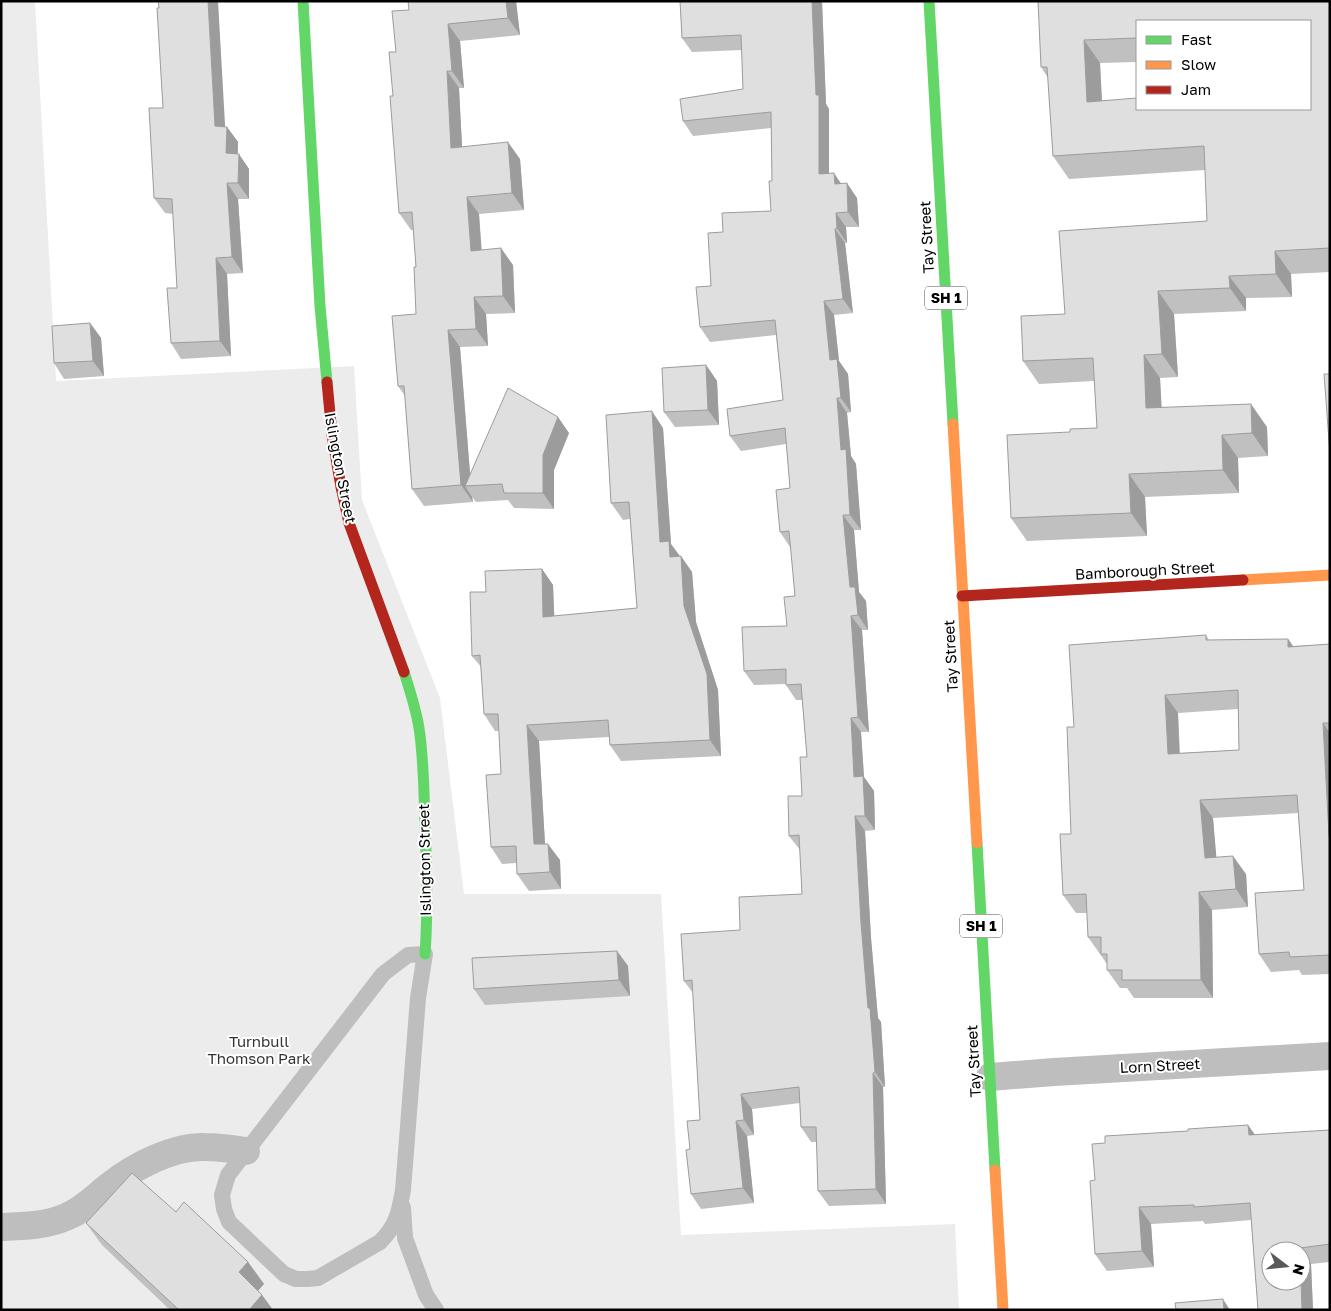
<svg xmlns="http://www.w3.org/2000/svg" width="1331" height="1311" font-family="'Golos Text',sans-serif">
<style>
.green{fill:#ececec}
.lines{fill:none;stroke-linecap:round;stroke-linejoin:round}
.lane{stroke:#bebebe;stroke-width:16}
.street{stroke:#bebebe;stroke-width:28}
.fast{stroke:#63d668;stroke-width:11}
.slow{stroke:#ff974d;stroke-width:11}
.jam{stroke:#b3261e;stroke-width:11}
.wall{fill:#c0c0c0;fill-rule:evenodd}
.shaded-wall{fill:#9c9c9c}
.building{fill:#dfdfdf;stroke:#9c9c9c;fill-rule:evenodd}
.labels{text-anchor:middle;stroke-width:4;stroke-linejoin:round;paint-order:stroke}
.shield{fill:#fff;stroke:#4c4c4c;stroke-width:1}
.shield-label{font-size:14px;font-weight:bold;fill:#000}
.street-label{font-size:15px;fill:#000;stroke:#fff}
.park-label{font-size:15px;fill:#333;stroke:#fff}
</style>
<rect width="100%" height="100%" fill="#fff"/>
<!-- green -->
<polygon class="green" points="1,1 35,1 56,381 354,366 362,500 440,698 464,894 661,894 681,1235 955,1224 959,1310 1,1310"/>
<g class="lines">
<!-- lane -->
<g class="lane">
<path d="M425,954l-7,44 -15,192c-4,22 -6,35 -23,52l-62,36 -11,1h-11l-12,-5 -55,-52 -5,-13 -2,-14 6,-20 155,-201 25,-19z"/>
<polyline points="403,1207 405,1238 426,1295 436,1310"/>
</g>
<!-- street -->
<g class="street">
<polyline points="990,1077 1054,1072 1330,1056"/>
<path d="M1,1227c22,-1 44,-1 65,-10 18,-7 31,-22 46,-33 23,-18 62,-38 92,-37 13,0 28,2 42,4"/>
</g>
<!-- fast -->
<g class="fast">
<polyline points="303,1 320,306 327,382"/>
<polyline points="929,1 953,424"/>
<path d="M404,672c6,19 12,37 15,56 5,32 5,67 6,99 2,43 3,85 0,127"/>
<polyline points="977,843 995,1170"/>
</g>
<!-- slow -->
<g class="slow">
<polyline points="953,424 977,843"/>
<polyline points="1243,580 1330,575"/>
<polyline points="995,1170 1003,1310"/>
</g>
<!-- jam -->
<g class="jam">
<polyline points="327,382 332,435 341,487 349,523 404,672"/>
<polyline points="962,596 1243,580"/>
</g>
</g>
<!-- wall -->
<g class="wall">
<polygon points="516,1 520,35 460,41 464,88 459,88 462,147 520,159 524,210 479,214 481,250 513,265 515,313 486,314 488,346 460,347 470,474 569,433 554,470 554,509 514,508 508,500 476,502 472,497 473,502 424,506 412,489 405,396 398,386 416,314 416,267 413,230 411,230 399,213 393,96 396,52 409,10"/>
<polygon points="680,1 822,1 826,104 829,109 829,174 857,198 859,227 846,227 847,243 845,243 853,313 834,315 839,361 848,374 851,412 847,413 851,456 856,464 861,530 854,530 859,592 866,601 868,630 862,630 869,732 861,732 864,777 874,791 875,830 865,831 871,938 878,1018 881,1022 885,1087 883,1087 886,1204 829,1206 818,1191 817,1142 811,1142 801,1127 800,1103 752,1109 754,1135 747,1136 754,1203 701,1209 691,1194 690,1149 700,1120 693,993 684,981 740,930 802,894 800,850 789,836 802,796 807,757 802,700 796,700 786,685 786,684 754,685 744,671 787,626 795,596 791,547 790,547 780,532 790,488 786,444 741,451 730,436 783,400 776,335 710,342 700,327 723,232 771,211 772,181 771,128 693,136 683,121 743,89 742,50 692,52 682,38"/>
<path d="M1038,1h292v271l-39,2 1,23 -46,1v13l-72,3 4,63 -18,1 1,30 106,19 1,29 -30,2 1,35 -94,4 2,39 -120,5 -16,-23 59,-86 27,-4 -3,-47 -55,3 -16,-23 42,-47 142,-93 -2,-51 -136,9 -16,-23 -5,-78 -7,-11zM1137,21h173v88l-208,-8 -2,-38 37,-1z"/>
<polygon points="159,8 225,127 227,127 238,142 238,154 249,169 249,199 238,199 243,273 227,274 231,356 181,359 171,343 177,288 173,214 165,213 154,198 163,108"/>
<polygon points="90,323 101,338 104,376 64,379 54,363"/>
<polygon points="706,365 717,381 719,425 675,427 664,412"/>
<polygon points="663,428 671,544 692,572 696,622 718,690 721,756 621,761 610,745 609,737 539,741 545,844 560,860 561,889 529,891 517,874 517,863 502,864 491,847 501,774 499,731 495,731 484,714 481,667 472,656 486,592 542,569 553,585 554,616 637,608 630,519 623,520 611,503"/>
<path d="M1206,635l3,5 79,-1 5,7 37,-2v330l-28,1 -3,-5 -28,2 -12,-18 45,-64 -6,-77 -85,5 3,39 30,17 2,33 -36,3 1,88h-79l-7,-10h-7l-13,-18v-6l-19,-27 -1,-24h-11l-13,-18 8,-61 3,-107zM1238,709l1,41 -59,3 -2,-40z"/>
<polygon points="617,951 628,966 630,996 485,1005 474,989"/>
<polygon points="1248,1125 1255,1135 1330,1130 1330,1262 1311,1264 1313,1310 1258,1310 1251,1220 1205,1224 1203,1221 1151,1224 1154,1267 1107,1271 1095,1254 1095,1180 1105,1143 1188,1131"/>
<polygon points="176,1212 248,1262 264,1284 258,1291 262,1295 273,1310 170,1310 102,1245 86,1223"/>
</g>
<!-- shaded-wall -->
<g class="shaded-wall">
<polygon points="208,1 218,1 226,142 215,126"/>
<polygon points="506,1 516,1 520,35 508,18"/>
<polygon points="812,1 822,1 826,104 829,109 829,189 819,174"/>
<polygon points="448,24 460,41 464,88 452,71"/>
<polygon points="1084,40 1100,63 1103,125 1087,102"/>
<polygon points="447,71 459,88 463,165 451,148"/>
<polygon points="227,127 238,142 237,168 226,153"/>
<polygon points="508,142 520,159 524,210 512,193"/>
<polygon points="239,154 249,169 249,199 238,183"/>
<polygon points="834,173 844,188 835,184"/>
<polygon points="227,183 238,199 243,273 232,257"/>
<polygon points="847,183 857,198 859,227 848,212"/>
<polygon points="467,197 479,214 483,268 471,251"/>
<polygon points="836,213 846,227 847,243 837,228"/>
<polygon points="835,229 845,243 853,313 843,299"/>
<polygon points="501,248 513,265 515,313 503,296"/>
<polygon points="1275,251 1291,274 1292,297 1276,274"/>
<polygon points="216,258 227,274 231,356 220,341"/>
<polygon points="1229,276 1246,298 1246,311 1230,288"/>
<polygon points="1158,291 1174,314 1178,377 1162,354"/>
<polygon points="474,297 486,314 488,346 476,329"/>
<polygon points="824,301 834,315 839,361 848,374 851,412 841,398 830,360"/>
<polygon points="90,323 101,338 104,376 93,361"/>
<polygon points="448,330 460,347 471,486 465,486 472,497 473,502 461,485"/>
<polygon points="1144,355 1160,378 1163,431 1146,408"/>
<polygon points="706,365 717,381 719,425 708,410"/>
<polygon points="837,398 847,413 851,456 856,464 861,530 850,515 841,450"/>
<polygon points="1251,404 1267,427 1268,456 1252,433"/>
<polygon points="652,411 663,428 671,544 681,558 682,573 660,542"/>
<polygon points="558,417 569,433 554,470 554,509 543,493 543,455"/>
<polygon points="1222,435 1238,458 1239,493 1223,470"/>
<polygon points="1129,474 1145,497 1147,536 1131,513"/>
<polygon points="843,515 854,530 859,592 866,601 868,630 858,615 850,587"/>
<polygon points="681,556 692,572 696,622 718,690 721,756 710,740 684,606"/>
<polygon points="542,569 553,585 555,634 543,617"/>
<polygon points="851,616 862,630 869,732 858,717"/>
<polygon points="1288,639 1300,656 1288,647"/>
<polygon points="1165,695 1178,713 1180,772 1168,754"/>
<polygon points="851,718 861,732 864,777 874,791 875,830 865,816 854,777"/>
<polygon points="1323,723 1330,733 1330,837 1329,836"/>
<polygon points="527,725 539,741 546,861 534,844"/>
<polygon points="1200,800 1213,818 1218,876 1205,858"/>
<polygon points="855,816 865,831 871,938 878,1018 881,1022 885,1087 875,1072 868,1008 861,923"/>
<polygon points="548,844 560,860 561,889 550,872"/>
<polygon points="1233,856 1246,874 1248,907 1236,889"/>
<polygon points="1199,892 1212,910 1213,998 1201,980"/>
<polygon points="617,951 628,966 630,996 619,980"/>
<polygon points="873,1073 883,1087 886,1204 876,1189"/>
<polygon points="741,1094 752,1109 754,1135 744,1120"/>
<polygon points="736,1121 747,1136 754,1203 743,1188"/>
<polygon points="1248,1125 1260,1142 1249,1135"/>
<polygon points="1139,1207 1151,1224 1154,1267 1142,1251"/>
<polygon points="1300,1248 1311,1264 1313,1310 1302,1310 1301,1251 1300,1251"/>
<polygon points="248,1262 264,1284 254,1295 239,1272"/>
<polygon points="262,1295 273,1310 249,1310"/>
<polygon points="1223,1299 1230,1310 1224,1310"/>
</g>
<!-- building -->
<g class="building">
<polygon points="158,1 208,1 215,126 227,127 226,153 239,154 238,183 227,183 232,257 216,258 220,341 171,343 167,288 177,288 172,199 154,198 149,108 163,108 157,8 159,8"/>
<polygon points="408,1 506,1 508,18 448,24 452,71 447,71 451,148 508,142 512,193 467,197 471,251 501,248 503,296 474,297 476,329 448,330 461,485 412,489 404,386 398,386 392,316 416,314 414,267 416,267 412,212 399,213 390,96 393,96 389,52 396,52 392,11 409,10"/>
<polygon points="680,1 812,1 816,95 819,95 819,174 834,173 835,184 847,183 848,212 836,213 837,228 835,229 843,299 824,301 830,360 837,359 841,398 837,398 841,450 846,449 850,515 843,515 850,587 855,587 858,615 851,616 858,717 851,718 854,777 863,776 865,816 855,816 861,923 868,1008 870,1008 875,1072 873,1073 876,1189 818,1191 816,1127 801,1127 799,1087 741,1094 744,1120 736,1121 743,1188 691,1194 686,1150 690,1149 687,1121 700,1120 692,980 684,981 681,934 740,930 739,897 802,894 799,835 789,836 788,796 802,796 800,757 807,757 801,684 786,685 786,669 744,671 742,627 787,626 784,597 795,596 789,531 780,532 776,490 790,488 785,428 730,436 727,409 783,400 775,320 700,327 696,287 711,286 708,233 723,232 722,213 771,211 769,181 772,181 771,112 683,121 680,99 743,89 741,35 682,38"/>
<path d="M1038,1h292v247l-55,3 1,23 -47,2 1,12 -72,3 4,63 -18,1 2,53 105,-4 1,29 -30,2 1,35 -94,4 2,39 -120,5 -4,-83 63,-3v-3l27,-1 -4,-70 -70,3 -2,-45 44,-2 -6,-83 148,-10 -3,-75 -151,10 -6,-89h-6zM1137,21h173v88h-173v-11l-50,4 -3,-62 53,-2z"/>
<polygon points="90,323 93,361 54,363 52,326"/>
<polygon points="706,365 708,410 664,412 662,368"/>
<polygon points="1324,374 1330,374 1330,454"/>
<polygon points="508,388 558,417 543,455 543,493 504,493 502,484 465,486"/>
<polygon points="652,411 660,542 669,541 670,557 681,556 684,606 707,674 710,740 610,745 608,720 527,725 534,844 548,844 550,872 517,874 516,846 491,847 486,775 501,774 498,714 484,714 480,655 472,656 470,592 486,592 485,571 542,569 543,617 637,608 629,502 611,503 606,415"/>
<path d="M1206,635v5l82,-1v8l42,-3v79h-7l6,113h1v119l-40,2 -1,-5 -30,2 -4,-61 49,-3 -7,-95 -97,5 5,58 28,-2 3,33 -37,3 2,88h-79v-10h-15v-16h-6v-17h-13l-2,-43 -23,1 -3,-61h11l-4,-107h7l-5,-82zM1238,690l1,60 -71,4 -3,-59z"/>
<polygon points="617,951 619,980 474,989 472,958"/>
<polygon points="1248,1125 1249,1135 1330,1130 1330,1244 1300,1248 1300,1251 1271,1251 1271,1281 1301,1281 1302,1310 1258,1310 1250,1203 1194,1207 1194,1205 1139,1207 1142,1251 1095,1254 1090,1181 1095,1180 1092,1144 1105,1143 1105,1136 1188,1131 1188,1129"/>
<polygon points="132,1173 176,1212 184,1202 248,1262 239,1272 262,1295 249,1310 179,1310 86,1223"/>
<polygon points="1223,1299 1224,1310 1176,1310 1175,1303"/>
</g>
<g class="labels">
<!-- shield labels -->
<g class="shield">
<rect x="925" y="286.5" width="42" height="23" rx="4"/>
<rect x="960" y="914.5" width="42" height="23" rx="4"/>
</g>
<g class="shield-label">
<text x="946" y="303">SH 1</text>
<text x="981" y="931">SH 1</text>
</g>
<!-- street labels -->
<g class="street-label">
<text transform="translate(927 237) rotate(-93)" y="5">Tay Street</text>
<text transform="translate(340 468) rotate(79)" y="5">Islington Street</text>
<text transform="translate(1145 571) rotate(-3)" y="5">Bamborough Street</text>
<text transform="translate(951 656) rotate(-93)" y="5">Tay Street</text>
<text transform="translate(425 860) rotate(-91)" y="5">Islington Street</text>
<text transform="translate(974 1061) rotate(-93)" y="5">Tay Street</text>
<text transform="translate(1160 1066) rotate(-3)" y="5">Lorn Street</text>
</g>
<!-- park labels -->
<g class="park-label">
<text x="259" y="1047">Turnbull<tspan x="259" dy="17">Thomson Park</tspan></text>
</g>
</g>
<!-- border -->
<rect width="1331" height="1311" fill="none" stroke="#000000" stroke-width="5"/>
<!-- legend -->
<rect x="1136" y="20" width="175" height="90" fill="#ffffff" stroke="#999999"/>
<rect x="1146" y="36" width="25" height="8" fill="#63d668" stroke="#999999"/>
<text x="1181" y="45" font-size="15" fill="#000000">Fast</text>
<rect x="1146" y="61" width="25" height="8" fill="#ff974d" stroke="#999999"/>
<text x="1181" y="70" font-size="15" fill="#000000">Slow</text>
<rect x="1146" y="86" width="25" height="8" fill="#b3261e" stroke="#999999"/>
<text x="1181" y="95" font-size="15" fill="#000000">Jam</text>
<!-- north arrow -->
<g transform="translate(1286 1266) rotate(106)"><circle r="24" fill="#ffffff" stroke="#999999"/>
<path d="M0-4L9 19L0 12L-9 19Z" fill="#595959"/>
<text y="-8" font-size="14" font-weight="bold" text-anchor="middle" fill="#000000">N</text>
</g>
</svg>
